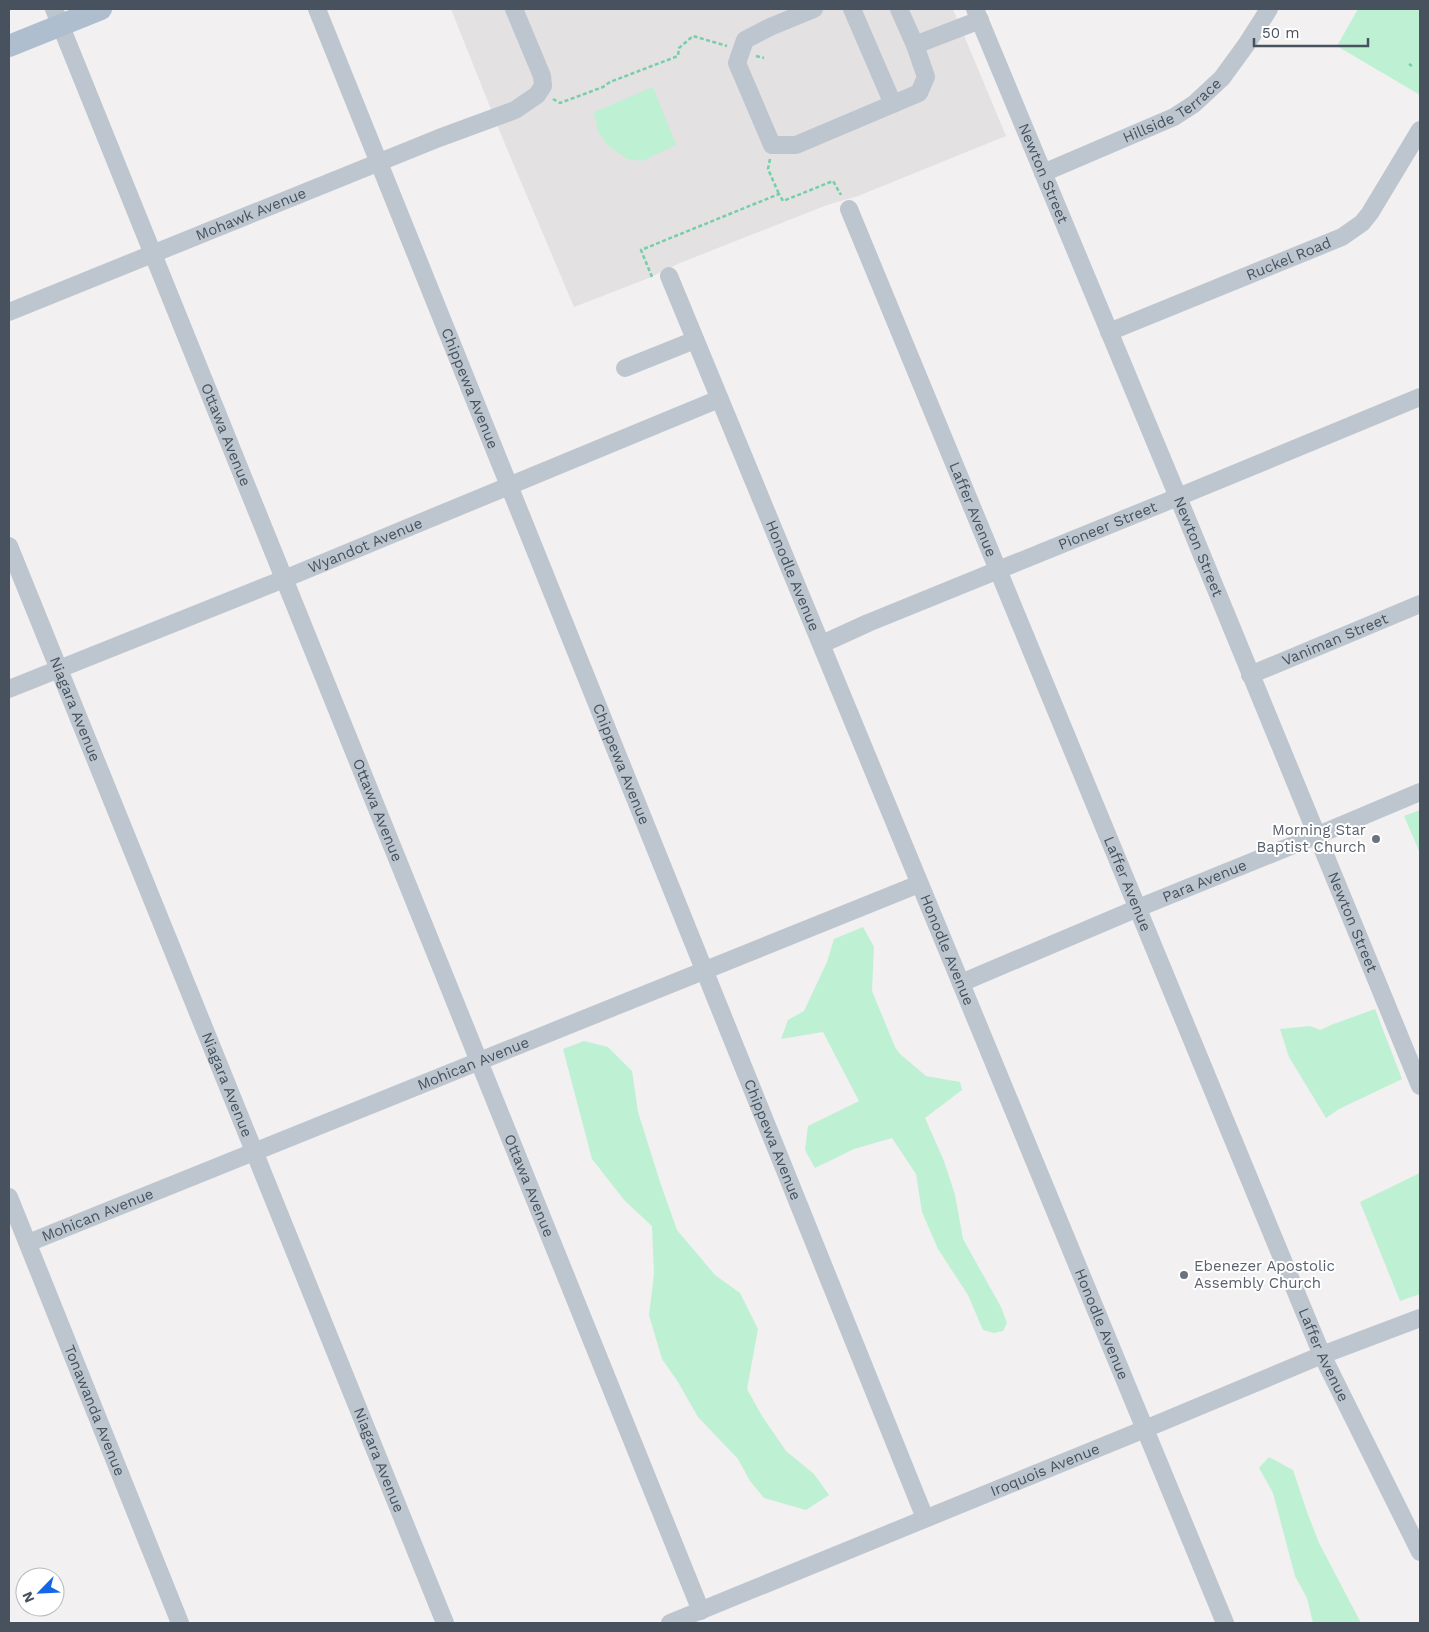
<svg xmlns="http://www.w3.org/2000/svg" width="1429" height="1632" font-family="'Work Sans',sans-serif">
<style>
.education{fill:#e3e1e2}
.green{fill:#bef0d4}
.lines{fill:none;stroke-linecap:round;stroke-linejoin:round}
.path{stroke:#75cfa7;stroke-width:2.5;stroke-dasharray:4 2.5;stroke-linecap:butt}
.minor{stroke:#bdc6cf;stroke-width:18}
.major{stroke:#afbecf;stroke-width:22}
.worship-dot{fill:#6b7280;stroke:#fff;stroke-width:2}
.labels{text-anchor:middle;stroke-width:4;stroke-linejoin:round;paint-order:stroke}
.street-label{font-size:15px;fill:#47525e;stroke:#fff}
.worship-label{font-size:15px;fill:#5b616d;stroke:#fff;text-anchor:end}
</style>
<rect width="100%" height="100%" fill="#f2f0f0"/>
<!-- education -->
<polygon class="education" points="451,9 953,9 1006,136 858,196 827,205 680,263 649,278 574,307 502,137"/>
<!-- green -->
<g class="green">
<polygon points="1358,9 1420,9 1420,95 1337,46"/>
<polygon points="653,87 676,145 642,161 627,159 607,145 598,131 594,112"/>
<polygon points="1420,810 1420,853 1404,816"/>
<polygon points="863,927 874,947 872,991 895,1047 900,1054 926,1076 960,1082 962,1090 925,1118 944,1161 955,1195 963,1239 1001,1307 1007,1323 1003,1331 994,1333 983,1330 968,1295 938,1249 922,1212 916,1174 892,1138 854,1149 815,1168 805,1150 808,1126 859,1101 823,1032 781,1039 788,1020 804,1011 827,962 834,939"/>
<polygon points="1375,1009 1402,1079 1339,1109 1326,1118 1289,1057 1280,1029 1310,1026 1320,1030 1331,1025"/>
<polygon points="584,1041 608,1047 632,1071 638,1112 661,1185 677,1230 715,1275 740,1293 758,1329 747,1389 762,1416 786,1451 814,1474 829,1495 806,1510 764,1498 750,1481 738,1459 698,1417 678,1382 662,1359 649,1315 654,1274 652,1226 625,1201 592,1159 563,1049"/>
<polygon points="1420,1173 1420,1294 1400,1301 1360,1202"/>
<polygon points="1269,1457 1293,1470 1307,1512 1319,1543 1361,1623 1313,1623 1307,1598 1295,1576 1273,1493 1259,1468"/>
</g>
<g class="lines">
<!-- path -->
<g class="path">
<polyline points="756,56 764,58"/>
<polyline points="1409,64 1412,66"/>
<polyline points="553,99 560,103 603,87 610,82 678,56 679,48 693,36 727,46"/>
<polyline points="770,159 768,169 779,194"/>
<polyline points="652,277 641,250 779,194 783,201 833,181 841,195"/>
</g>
<!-- minor -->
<g class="minor">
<path id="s1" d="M54,9l647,1602"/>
<path id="s2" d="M317,9l608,1509"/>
<polyline points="814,9 770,27 745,40 737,63 772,145 796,145 919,93 926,77 915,45"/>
<polyline points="852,9 893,104"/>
<polyline points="899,9 915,45 980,20"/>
<path id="s3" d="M975,9l203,488 242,589"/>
<path id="s4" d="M1043,173l131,-56 20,-13 28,-26 24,-33 23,-36"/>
<path id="s5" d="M849,209l473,1146 98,197"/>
<path id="s6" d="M669,276l556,1347"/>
<path id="s7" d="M9,312l430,-174 76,-28 22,-15 6,-9 -1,-10 -28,-67"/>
<path id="s8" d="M1109,332l233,-95 20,-14 8,-10 50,-83"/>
<polyline points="625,368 695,340"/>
<path id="s9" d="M9,546l436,1077"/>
<path id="s10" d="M822,644l46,-21 310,-126 242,-100"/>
<path id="s11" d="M1250,675l170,-71"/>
<path id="s12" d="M9,689l275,-110 435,-180"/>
<path id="s13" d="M961,983l177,-75 180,-73 102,-43"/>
<path id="s14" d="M9,1197l171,426"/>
<path id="s15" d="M28,1243l891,-359"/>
<path id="s16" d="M670,1623l475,-194 177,-74 98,-37"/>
</g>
<!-- major -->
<polyline class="major" points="9,46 101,9"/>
</g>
<!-- markers -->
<g class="worship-dot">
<circle cx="1376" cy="839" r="5"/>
<circle cx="1184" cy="1275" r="5"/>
</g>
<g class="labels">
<!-- street labels -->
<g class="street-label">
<text dy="5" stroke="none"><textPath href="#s4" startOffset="144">Hillside Terrace</textPath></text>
<text dy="5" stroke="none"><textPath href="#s3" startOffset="178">Newton Street</textPath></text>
<text dy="5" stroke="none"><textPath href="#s7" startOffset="261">Mohawk Avenue</textPath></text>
<text dy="5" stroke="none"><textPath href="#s8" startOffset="194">Ruckel Road</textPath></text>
<text dy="5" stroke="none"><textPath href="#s2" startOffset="409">Chippewa Avenue</textPath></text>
<text dy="5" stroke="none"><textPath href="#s1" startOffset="459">Ottawa Avenue</textPath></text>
<text dy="5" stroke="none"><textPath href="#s5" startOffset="325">Laffer Avenue</textPath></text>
<text dy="5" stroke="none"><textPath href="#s10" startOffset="309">Pioneer Street</textPath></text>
<text dy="5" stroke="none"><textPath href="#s12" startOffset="384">Wyandot Avenue</textPath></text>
<text dy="5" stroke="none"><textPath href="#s3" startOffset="582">Newton Street</textPath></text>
<text dy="5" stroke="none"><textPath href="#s6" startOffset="324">Honodle Avenue</textPath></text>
<text dy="5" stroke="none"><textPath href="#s11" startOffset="92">Vaniman Street</textPath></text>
<text dy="5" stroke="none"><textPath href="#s9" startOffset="176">Niagara Avenue</textPath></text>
<text dy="5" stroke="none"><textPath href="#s2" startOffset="814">Chippewa Avenue</textPath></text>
<text dy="5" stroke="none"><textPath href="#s1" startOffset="864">Ottawa Avenue</textPath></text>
<text dy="5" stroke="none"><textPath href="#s13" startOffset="264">Para Avenue</textPath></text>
<text dy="5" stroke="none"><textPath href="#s5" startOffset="730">Laffer Avenue</textPath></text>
<text dy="5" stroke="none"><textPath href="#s3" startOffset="988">Newton Street</textPath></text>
<text dy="5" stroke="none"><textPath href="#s6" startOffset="729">Honodle Avenue</textPath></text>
<text dy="5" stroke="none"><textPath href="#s15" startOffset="480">Mohican Avenue</textPath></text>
<text dy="5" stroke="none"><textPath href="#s9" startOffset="581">Niagara Avenue</textPath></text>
<text dy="5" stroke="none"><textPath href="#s2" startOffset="1219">Chippewa Avenue</textPath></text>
<text dy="5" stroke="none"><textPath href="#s1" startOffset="1269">Ottawa Avenue</textPath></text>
<text dy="5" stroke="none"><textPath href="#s15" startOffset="75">Mohican Avenue</textPath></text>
<text dy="5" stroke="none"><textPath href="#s6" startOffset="1134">Honodle Avenue</textPath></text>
<text dy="5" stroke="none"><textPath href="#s5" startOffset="1240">Laffer Avenue</textPath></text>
<text dy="5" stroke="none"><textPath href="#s14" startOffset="230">Tonawanda Avenue</textPath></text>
<text dy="5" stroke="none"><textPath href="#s9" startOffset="986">Niagara Avenue</textPath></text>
<text dy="5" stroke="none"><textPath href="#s16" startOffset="405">Iroquois Avenue</textPath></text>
</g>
<!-- worship labels -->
<g class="worship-label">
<text x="1366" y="835">Morning Star<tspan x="1366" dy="17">Baptist Church</tspan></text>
<text x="1194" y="1271" text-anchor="start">Ebenezer Apostolic<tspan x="1194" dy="17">Assembly Church</tspan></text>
</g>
</g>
<!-- border -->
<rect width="1429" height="1632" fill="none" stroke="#47525e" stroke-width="20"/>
<!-- north arrow -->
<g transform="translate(40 1592) rotate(246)"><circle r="24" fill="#ffffff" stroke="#b5babf"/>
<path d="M0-4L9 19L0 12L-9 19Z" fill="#1667e6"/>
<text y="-8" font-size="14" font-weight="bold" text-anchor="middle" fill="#47525e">N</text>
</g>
<!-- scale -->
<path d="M1254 38v8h114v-8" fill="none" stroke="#47525e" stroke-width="2.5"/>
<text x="1262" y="38" font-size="15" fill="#47525e" stroke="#ffffff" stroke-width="4" paint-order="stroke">50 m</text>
</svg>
